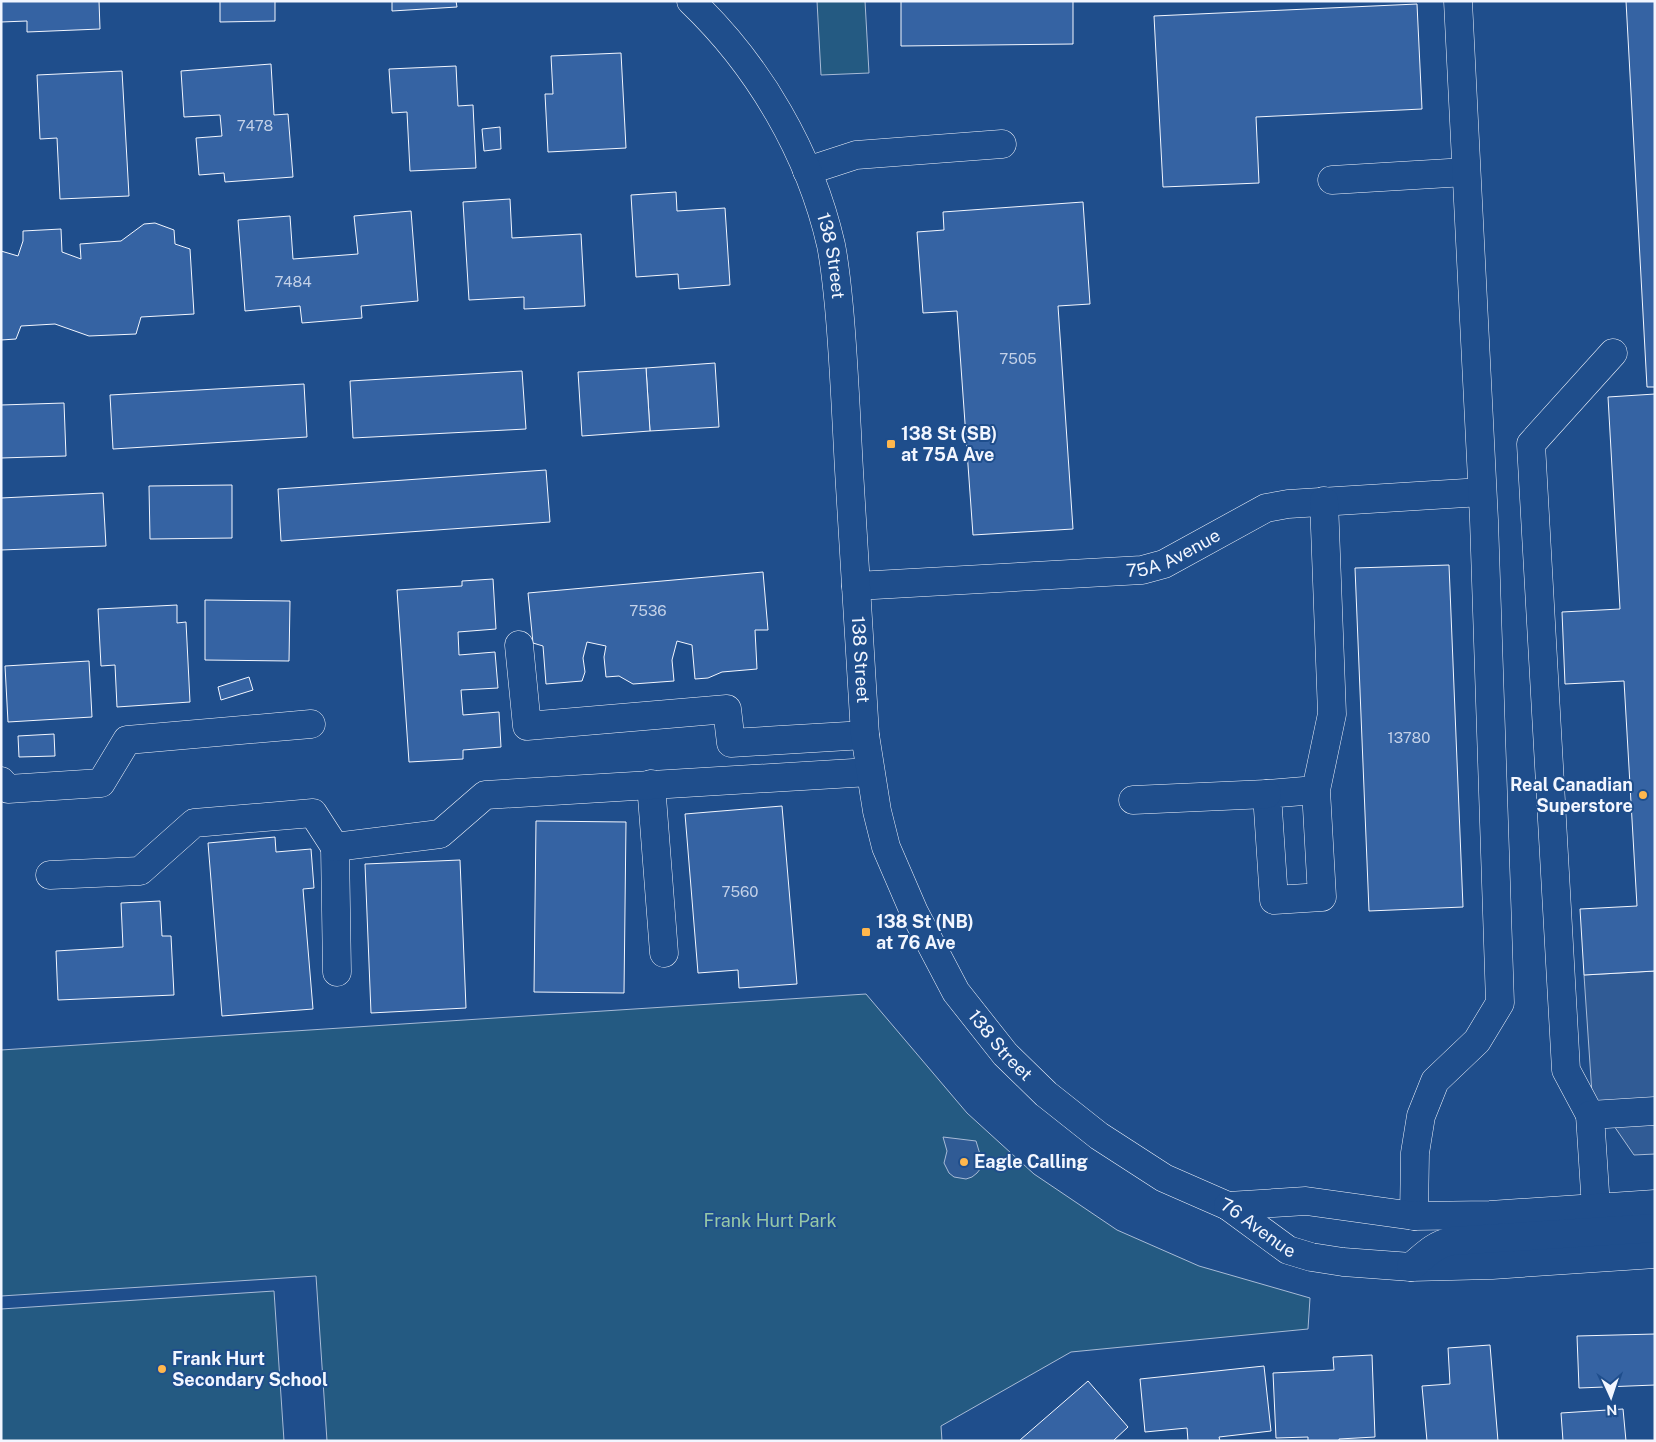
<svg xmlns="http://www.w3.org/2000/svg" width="1656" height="1442" font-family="'Public Sans',sans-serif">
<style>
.green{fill:#245a82;stroke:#a8bbd7}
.parking{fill:#305b95;stroke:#a8bbd7}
.building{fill:#3563a3;stroke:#f2f6ff}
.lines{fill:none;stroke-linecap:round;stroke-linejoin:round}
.minor-casing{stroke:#f2f6ff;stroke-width:29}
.major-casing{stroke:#f2f6ff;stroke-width:29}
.minor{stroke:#1f4e8c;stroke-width:28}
.major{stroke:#1f4e8c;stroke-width:28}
.poi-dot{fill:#ffb74d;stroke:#1f4e8c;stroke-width:2}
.labels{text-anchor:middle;stroke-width:4;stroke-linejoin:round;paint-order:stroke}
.number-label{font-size:15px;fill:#c3d1e8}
.street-label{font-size:18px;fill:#f2f6ff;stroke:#1f4e8c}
.poi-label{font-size:18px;font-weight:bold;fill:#f2f6ff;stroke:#1f4e8c;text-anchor:start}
.park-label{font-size:18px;fill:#97c8a6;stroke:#1f4e8c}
</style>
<rect width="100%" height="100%" fill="#1f4e8c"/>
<!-- green -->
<g class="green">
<polygon points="817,1 865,1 869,73 821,75"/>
<polygon points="866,994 967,1113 1034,1174 1117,1230 1199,1266 1310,1298 1308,1329 1071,1352 941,1426 942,1441 327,1441 316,1276 1,1296 1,1050"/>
<polygon points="274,1291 284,1441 1,1441 1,1309"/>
</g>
<!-- parking -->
<g class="parking">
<polygon points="1655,971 1655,1154 1634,1155 1592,1094 1584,975"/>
<polygon points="943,1137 976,1141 982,1161 981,1168 977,1173 972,1177 966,1179 954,1177 949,1173 944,1163 947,1151"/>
</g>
<!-- building -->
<g class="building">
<polygon points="1,1 99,1 100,29 27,32 27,21 1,22"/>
<polygon points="220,1 275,1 275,21 220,22"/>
<polygon points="392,1 456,1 457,7 392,11"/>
<polygon points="901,1 1073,1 1073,44 901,46"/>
<polygon points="1626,1 1655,1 1655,387 1647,387"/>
<polygon points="1417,4 1422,109 1256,117 1259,183 1163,187 1154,16"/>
<polygon points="621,53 626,148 548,152 545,94 553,94 551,56"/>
<polygon points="271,64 274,115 288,114 293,177 225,182 224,173 199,175 196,138 222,136 220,115 184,117 181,71"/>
<polygon points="456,66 458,106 473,105 476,168 410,171 407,112 392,113 389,69"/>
<polygon points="122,71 129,196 60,199 57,138 40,139 37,75"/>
<polygon points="500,127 501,149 484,151 482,129"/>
<polygon points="676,192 677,211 725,208 730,285 679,289 678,274 636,277 631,195"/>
<polygon points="510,199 512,238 581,234 585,306 524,309 524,297 469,300 463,202"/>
<polygon points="1083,202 1090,304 1058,306 1073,529 973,535 957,311 923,313 917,232 944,230 943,212"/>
<polygon points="411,211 418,301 361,306 362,318 302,323 300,306 245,311 238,220 290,216 293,259 358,254 354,216"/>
<polygon points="155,223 174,230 175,244 190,249 194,314 141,317 136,334 89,336 55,324 21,326 16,339 1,340 1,251 18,256 23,241 23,231 61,229 62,252 81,259 80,244 121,241 144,224"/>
<polygon points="715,363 719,427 650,431 646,368"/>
<polygon points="646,368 650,431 582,436 578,372"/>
<polygon points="522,371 526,429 353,438 350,381"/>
<polygon points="304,384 307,437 113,449 110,395"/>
<polygon points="1655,394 1655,971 1584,975 1580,909 1637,906 1624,681 1565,684 1562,612 1620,609 1608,397"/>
<polygon points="64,403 66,456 1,458 1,405"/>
<polygon points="546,470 550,522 281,541 278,489"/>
<polygon points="232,485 232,538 150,539 149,486"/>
<polygon points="103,493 106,546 1,550 1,498"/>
<polygon points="1449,565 1463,907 1369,911 1355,568"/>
<polygon points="763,572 768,630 755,630 757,669 722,672 708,678 695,679 692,645 677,641 672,660 674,681 633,684 619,676 606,677 604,657 606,646 587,642 583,658 585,672 582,681 546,684 543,646 533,643 528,593"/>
<polygon points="493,579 496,629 458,632 459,655 495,652 498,688 461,690 463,715 499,712 501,747 463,750 463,759 409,762 397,590 462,586 462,581"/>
<polygon points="205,600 290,601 289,661 205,660"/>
<polygon points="177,605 177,623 186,622 190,702 117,707 115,665 101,666 98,609"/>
<polygon points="89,661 92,717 8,722 5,666"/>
<polygon points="249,677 253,690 221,700 218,687"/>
<polygon points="54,734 55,756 19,757 18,736"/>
<polygon points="782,806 797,984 739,988 738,970 698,973 685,814"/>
<polygon points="536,821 626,822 624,993 534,992"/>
<polygon points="275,837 276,852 311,849 314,888 303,889 313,1009 222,1016 208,843"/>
<polygon points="460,860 466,1008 371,1013 365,864"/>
<polygon points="160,901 162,936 171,936 174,995 58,1000 56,951 123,947 121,903"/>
<polygon points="1655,1334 1655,1385 1579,1388 1577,1336"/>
<polygon points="1490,1345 1498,1441 1427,1441 1422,1386 1450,1384 1448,1348"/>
<polygon points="1372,1355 1375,1437 1339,1439 1339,1441 1308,1441 1308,1437 1276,1438 1273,1373 1334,1370 1333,1357"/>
<polygon points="1264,1366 1271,1431 1219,1437 1220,1441 1188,1441 1187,1428 1145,1432 1140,1379"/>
<polygon points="1088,1381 1128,1427 1113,1441 1021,1441 1020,1440"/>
<polygon points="1623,1409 1626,1441 1563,1441 1561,1413"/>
</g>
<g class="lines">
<defs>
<g id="minor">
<polyline points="807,171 856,155 1002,144"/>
<polyline points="1332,180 1466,172"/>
<path id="s1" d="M856,586l286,-16 22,-6 102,-56 22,-4 194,-12"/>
<polyline points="519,645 527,726 727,709 731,743 865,735"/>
<polyline points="1,781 8,789 101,783 127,740 311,724"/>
<polyline points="651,784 664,953"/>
<polyline points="1316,790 1267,794 1274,900 1322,897 1316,790 1332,714 1324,501"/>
<polyline points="1133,800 1267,794"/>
<polyline points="335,847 337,972"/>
<polyline points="50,875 140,871 194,823 313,813 335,847 440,834 485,795 870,772"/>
<polyline points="1590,1115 1566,1070 1531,444 1613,353"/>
<polyline points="1596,1208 1590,1115 1655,1111"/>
<polyline points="1414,1216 1415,1153 1421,1116 1435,1081 1477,1041 1500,1003 1484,520 1458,1"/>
</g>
<g id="major">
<path id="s2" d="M691,1c68,65 119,152 140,244 4,20 6,41 8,62 5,54 7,109 10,163 5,88 11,177 16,265l12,76 9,36 28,65 42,80 49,62 41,40 53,42 65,42 64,28 60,44 23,7 32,5 68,5 81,-2 163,-11"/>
<polyline points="1228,1206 1306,1201 1414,1216 1490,1215 1655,1204"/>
<path d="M1411,1267c13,-11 24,-23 41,-26l203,-13"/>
</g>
</defs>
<!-- minor casing -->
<use href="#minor" class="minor-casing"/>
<!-- major casing -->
<use href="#major" class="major-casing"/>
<!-- minor -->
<use href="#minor" class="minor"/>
<!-- major -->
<use href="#major" class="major"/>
</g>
<!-- markers -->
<g class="poi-dot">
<rect x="886" y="439" width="10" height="10" rx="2.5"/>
<circle cx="1643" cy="795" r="5"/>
<rect x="861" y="927" width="10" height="10" rx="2.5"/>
<circle cx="964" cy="1162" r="5"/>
<circle cx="162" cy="1369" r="5"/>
</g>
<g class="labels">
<!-- number labels -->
<g class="number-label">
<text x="255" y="131">7478</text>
<text x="293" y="287">7484</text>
<text x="1018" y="364">7505</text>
<text x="648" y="616">7536</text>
<text x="1409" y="743">13780</text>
<text x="740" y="897">7560</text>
</g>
<!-- street labels -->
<g class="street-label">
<text dy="6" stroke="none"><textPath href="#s2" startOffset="296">138 Street</textPath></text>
<text dy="6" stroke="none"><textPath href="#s1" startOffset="321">75A Avenue</textPath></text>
<text dy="6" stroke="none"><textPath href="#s2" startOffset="701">138 Street</textPath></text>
<text dy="6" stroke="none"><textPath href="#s2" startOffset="1121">138 Street</textPath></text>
<text dy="6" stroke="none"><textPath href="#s2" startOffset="1440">76 Avenue</textPath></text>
</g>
<!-- poi labels -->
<g class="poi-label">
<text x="901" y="440">138 St (SB)<tspan x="901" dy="21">at 75A Ave</tspan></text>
<text x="1633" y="791" text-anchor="end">Real Canadian<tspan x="1633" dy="21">Superstore</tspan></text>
<text x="876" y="928">138 St (NB)<tspan x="876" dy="21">at 76 Ave</tspan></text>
<text x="974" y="1168">Eagle Calling</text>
<text x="172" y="1365">Frank Hurt<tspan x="172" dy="21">Secondary School</tspan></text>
</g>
<!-- park labels -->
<g class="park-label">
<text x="770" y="1227">Frank Hurt Park</text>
</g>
</g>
<!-- border -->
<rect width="1656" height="1442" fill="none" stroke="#f2f6ff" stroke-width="5"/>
<!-- north arrow -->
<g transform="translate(1611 1397) rotate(177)" stroke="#1f4e8c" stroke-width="4" paint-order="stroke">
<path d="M0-4L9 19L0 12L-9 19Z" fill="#f2f6ff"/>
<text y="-8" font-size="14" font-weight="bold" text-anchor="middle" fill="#f2f6ff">N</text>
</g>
</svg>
